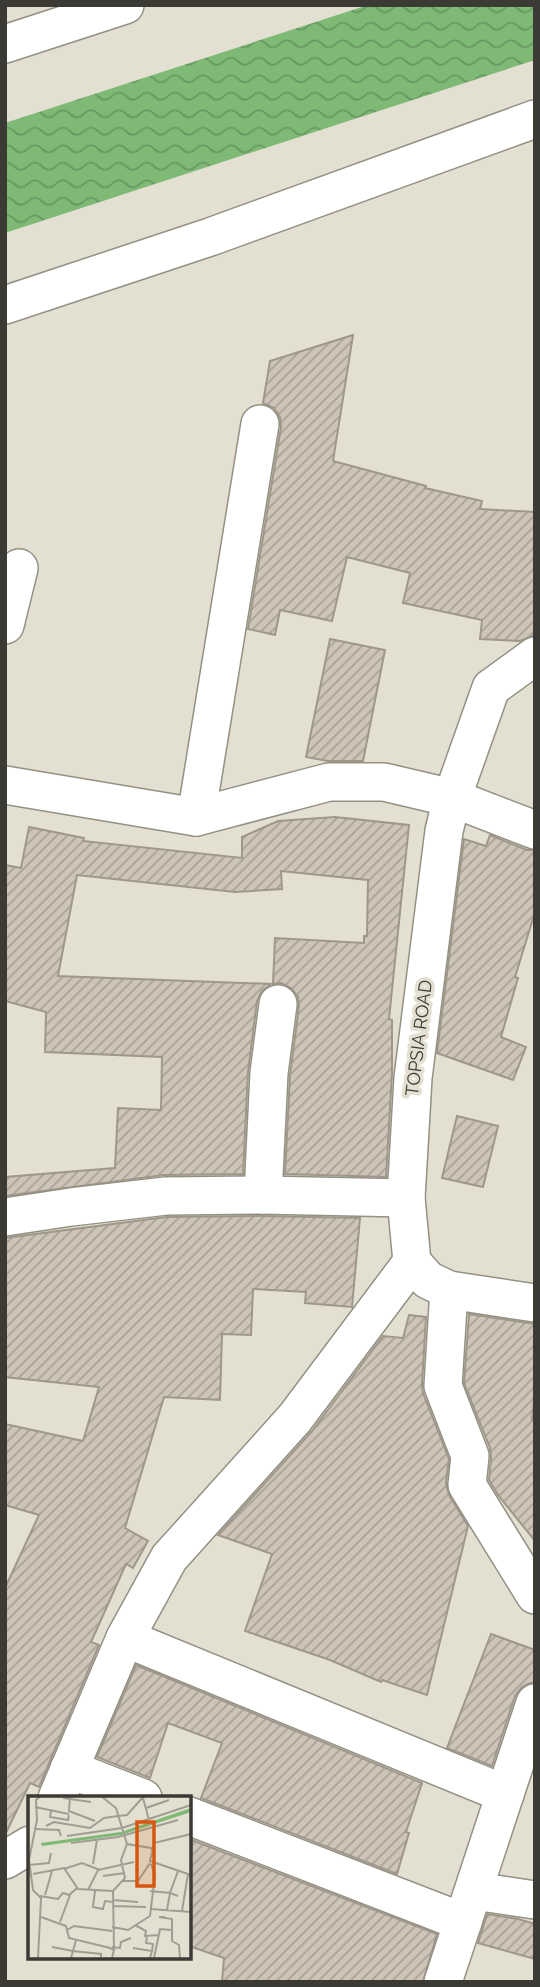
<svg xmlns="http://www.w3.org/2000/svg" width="540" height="1987" font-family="Raleway,sans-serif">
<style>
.water{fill:url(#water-waves)}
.building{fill:url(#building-hatch);stroke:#9f978a;stroke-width:2}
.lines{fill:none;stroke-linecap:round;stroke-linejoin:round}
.minor-casing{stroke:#939183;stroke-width:40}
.minor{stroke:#fff;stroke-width:37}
.labels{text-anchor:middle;stroke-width:7;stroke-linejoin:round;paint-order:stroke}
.street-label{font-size:18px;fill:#3b3a34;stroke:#e3e0d1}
.inset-road{fill:none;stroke:#a09e92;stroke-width:2}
.view{fill:#d75610;fill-opacity:0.15;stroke:#d75610;stroke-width:3.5}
.inset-edge{fill:none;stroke:#3b3a34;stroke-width:3.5}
</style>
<defs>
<pattern id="water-waves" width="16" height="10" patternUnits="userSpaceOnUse" patternTransform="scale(1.75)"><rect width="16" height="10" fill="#7eba76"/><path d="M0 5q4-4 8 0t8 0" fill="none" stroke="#689862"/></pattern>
<pattern id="building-hatch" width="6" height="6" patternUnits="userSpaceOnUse" patternTransform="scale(1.75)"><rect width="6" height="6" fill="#cec5b8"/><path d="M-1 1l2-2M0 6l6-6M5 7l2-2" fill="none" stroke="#a8a196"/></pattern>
</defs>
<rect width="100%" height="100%" fill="#e3e0d1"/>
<!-- water -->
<polygon class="water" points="368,5 535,5 535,60 5,233 5,123"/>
<!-- building -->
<g class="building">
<polygon points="353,335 333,461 426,486 425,488 482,501 480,509 535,512 535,635 520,641 480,639 482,620 403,603 410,573 347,557 332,621 280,610 275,635 248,629 281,427 280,417 274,408 263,403 270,361"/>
<polygon points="330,639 385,650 363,761 328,761 306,757"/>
<polygon points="335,817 409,825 389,1019 392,1020 392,1074 386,1177 285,1174 290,1075 299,1006 298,997 291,988 281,983 273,984 275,938 364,943 364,936 367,936 368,880 281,871 282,889 235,892 77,875 58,976 271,984 262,991 257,1001 248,1072 243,1174 164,1175 5,1196 5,1177 115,1168 118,1108 161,1110 162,1057 45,1052 46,1012 5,1001 5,865 21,868 29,827 84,838 83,841 242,858 242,837 278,821"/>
<polygon points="490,835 527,850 535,850 535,912 515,977 518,978 501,1037 526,1047 513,1080 437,1053 464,839 486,846"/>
<polygon points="457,1116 498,1126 483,1187 442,1178"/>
<polygon points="263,1216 360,1218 352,1307 305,1303 306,1292 253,1289 251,1335 222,1334 220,1400 164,1397 125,1528 148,1541 133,1568 126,1564 91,1642 99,1645 39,1787 30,1783 5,1835 5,1588 39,1515 5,1505 5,1424 83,1441 99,1387 5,1377 5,1238 167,1217"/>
<polygon points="469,1314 535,1324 535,1392 532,1420 535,1420 535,1541 498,1495 489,1480 491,1458 490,1448 464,1383"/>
<polygon points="409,1315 426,1317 422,1385 423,1393 449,1459 446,1483 449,1495 468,1526 427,1695 382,1680 381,1682 330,1660 245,1631 272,1554 218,1535 312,1431 383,1336 403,1338"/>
<polygon points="491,1634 535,1650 535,1683 530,1683 522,1687 515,1696 492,1766 447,1748"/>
<polygon points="136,1665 422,1783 406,1832 409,1833 397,1874 201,1798 222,1743 168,1723 150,1778 97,1757"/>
<polygon points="189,1839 437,1934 423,1982 222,1982 224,1958 189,1946"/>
<polygon points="487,1914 518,1919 535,1924 535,1959 478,1943"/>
</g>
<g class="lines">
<defs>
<g id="minor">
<polyline points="5,44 125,5"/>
<polyline points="5,305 210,237 535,119"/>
<polyline points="5,625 19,568"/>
<polyline points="535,656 491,688 452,798 444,831 413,1078 406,1198 412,1262 428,1280 449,1290 535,1303"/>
<polyline points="5,785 196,817 329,782 384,782 452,798 535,830"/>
<polyline points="196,817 260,424"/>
<polyline points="263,1195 269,1073 278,1004"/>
<polyline points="5,1217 71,1207 166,1196 263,1195 406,1198"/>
<polyline points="449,1290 443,1386 470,1456 467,1485 535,1595"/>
<polyline points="125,1638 505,1794"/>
<polyline points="69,1769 143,1798"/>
<polyline points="57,1798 125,1638 169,1558 295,1418 412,1262"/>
<polyline points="189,1816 463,1922"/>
<polyline points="5,1860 30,1845"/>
<polyline points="474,1891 535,1900"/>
<polyline points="443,1982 535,1703"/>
</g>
</defs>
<!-- minor casing -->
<use href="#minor" class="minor-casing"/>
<!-- minor -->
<use href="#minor" class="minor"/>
</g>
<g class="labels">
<!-- street labels -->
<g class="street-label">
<text transform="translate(419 1038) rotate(-83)" y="6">TOPSIA ROAD</text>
</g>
</g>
<!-- overview -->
<g transform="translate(28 1796)">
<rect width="163" height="163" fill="#e3e0d1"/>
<path d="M163,12v4l-70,23 -79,11 -1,-3 80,-11z" fill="#7eba76"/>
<path class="inset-road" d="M42,0l-1,15 26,10M73,0l15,12 11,36 24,4 3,6M35,2l28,4M115,2l6,22M7,11l34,7M118,12l23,-8M23,15l-1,6 18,3 1,-5M90,20l9,-1 17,-19M18,30l8,-4 36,6 14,-10 14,-2M6,33l25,1 2,6M163,38l-37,9 -4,18 41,14M39,40l55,-8 69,-23M43,47l47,-6 60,-17M65,68l4,-24M1,69l20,-2 2,-10M36,73l18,-6 18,7M150,75l-8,22 8,3M5,78l31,-6 14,21 35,2M75,80l22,-3M95,85h15l12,-18M60,94l10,-20 36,-8M67,95l-2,16 10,2 2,-8 8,1M122,95l20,2 -3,17M17,99l7,-24M12,100l18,3 5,-6 6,2 8,-7M85,104l25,2M85,110l33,1M123,113l40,3M154,115l6,-37M13,121l25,9 3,12 41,10 4,2 -2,8M137,121h-6l13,2v22l7,4 1,13M32,126l10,-27M107,129l11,6 -1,5 14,-1M84,131l16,3 22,-14 5,-41 -4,-11M39,134l7,-4 38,5M119,140l-1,7 7,1 -1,7M24,151l21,4 3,-11M84,151l8,1 1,-6 10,-4M105,152l19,3 -2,7M86,154l-1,-59 12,-13 -4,-18 6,-16M10,162l3,-60 -8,-8 -4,-30 8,-40 -1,-20 5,-4M43,162l2,-7 28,3v4M126,162l6,-29 11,1"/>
<path class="view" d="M109,26h17v64h-17z"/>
<rect width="163" height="163" class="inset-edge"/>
</g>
<!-- border -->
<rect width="540" height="1987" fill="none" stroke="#3b3a34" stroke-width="14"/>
</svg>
